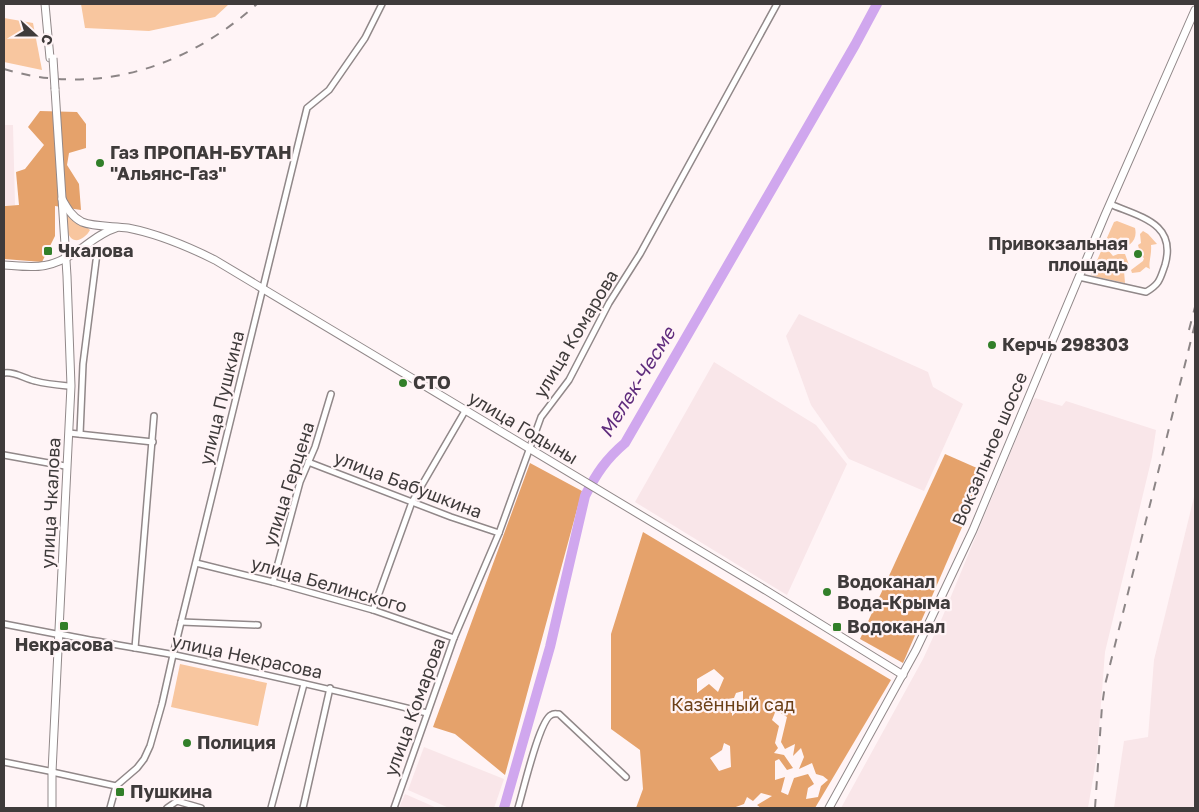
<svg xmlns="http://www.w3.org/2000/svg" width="1199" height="812" font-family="'Golos Text',sans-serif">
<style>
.built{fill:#f9e6e9}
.green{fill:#f8c69f}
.forest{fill:#e5a26b;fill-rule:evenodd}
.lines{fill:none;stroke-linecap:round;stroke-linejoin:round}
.river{stroke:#d0a7ee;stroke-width:10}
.minor-casing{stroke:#918889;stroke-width:8}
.major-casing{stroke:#918889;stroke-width:9}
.minor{stroke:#fff;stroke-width:5}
.major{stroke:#fff;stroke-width:7}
.rail{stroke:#8c8586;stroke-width:2;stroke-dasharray:9 9;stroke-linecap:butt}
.major-bridge-casing{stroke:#918889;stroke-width:9;stroke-linecap:butt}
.major-bridge{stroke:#fff;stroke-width:7}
.poi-dot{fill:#327f29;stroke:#fff4f6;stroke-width:2}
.labels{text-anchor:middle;stroke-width:4.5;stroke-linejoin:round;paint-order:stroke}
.poi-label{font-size:18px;font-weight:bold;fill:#3f3b3b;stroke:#fff4f6;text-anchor:start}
.street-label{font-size:18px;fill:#3f3b3b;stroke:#fff4f6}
.park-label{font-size:18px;fill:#6c4017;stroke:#fff4f6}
.water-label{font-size:19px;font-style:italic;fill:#5f2c7d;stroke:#fff4f6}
</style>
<rect width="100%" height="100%" fill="#fff4f6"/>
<!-- built -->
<g class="built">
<polygon points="4,125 13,125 15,205 4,205"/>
<polygon points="799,314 928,372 933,387 963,404 924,491 849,459 811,405 786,336"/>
<polygon points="714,362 816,425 847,464 787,595 635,502"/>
<polygon points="1035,398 1062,406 1066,401 1156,430 1152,457 1105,652 1097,755 1088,808 841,808 923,659 942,618 1031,403"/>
<polygon points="1195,493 1195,801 1193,808 1114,808 1124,741 1148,737 1154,660"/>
<polygon points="424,747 504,779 494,808 449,808 408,790"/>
<polygon points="405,794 437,808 399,808"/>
</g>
<!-- green -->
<g class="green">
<polygon points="81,4 229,4 215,17 149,31 85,28"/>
<polygon points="4,18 33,23 42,70 4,62"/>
<path d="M66,211c9,12 17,11 24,19 -5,9 -17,16 -22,3 -3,-6 -2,-15 -2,-22z"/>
<path d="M1117,221l18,7c3,13 -6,18 -16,23l-2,-3 7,-5 -3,-6 -5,6 -7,4 -1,3 5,6 5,-2h7l4,11 -5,6 1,12 -32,-7 -2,-2 23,-52z"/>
<path d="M1143,231l5,3 9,10 -6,1c1,9 -3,19 -1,24l-4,-2 -6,5 -8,1 -1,-3 12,-9 1,-3 -3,-2 -3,-11 3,-2 -1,-9z"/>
<polygon points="180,664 267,683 258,726 171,707"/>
</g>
<!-- forest -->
<g class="forest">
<polygon points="40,111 77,112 86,124 86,148 69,153 67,165 79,184 81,210 55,206 55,236 42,262 4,259 4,206 19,205 16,172 25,169 44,145 28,127"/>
<polygon points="945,454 986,472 903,663 860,639"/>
<polygon points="530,463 582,491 505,775 455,734 433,727"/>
<path d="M643,532l248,148 -76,128h-54l-4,-3 15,-9 -11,-3 -8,8 -6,-4 -3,7 -11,4h-97l7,-19 -3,-39 -29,-21v-95zM714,669l10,9 -6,14 -9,-8 -12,9v-14zM743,691v14l-11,11v-7l-6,-1 1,-9 7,-1 2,-5zM776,710l11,7 -6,25 4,7 10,-5 -2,12 8,-8 3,9 -5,12 13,-6 4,11 7,2 5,4 -7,6 -3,11 -12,2 2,-11 6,-4 -6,-10 -14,4 -6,17 -7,-3 4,-15 -10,3v-19l4,-2 8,11 6,-2 -9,-13 -10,-2 4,-5 -3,-5 4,-17 -7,-6zM724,743l6,3 1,21 -12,4 -9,-13 12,-8z"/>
</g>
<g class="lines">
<!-- river -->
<path class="river" d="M504,808l46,-161 35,-151c11,-22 21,-37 40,-53l230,-398 22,-41"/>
<defs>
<g id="minor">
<path d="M1079,277l67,15c14,-8 14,-13 19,-27 12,-42 -25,-48 -55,-61"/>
<path d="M4,373c10,-2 21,6 31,8 11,3 22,4 33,5"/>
<polyline points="69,433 153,442"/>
<polyline points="80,434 83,364 97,253"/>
<polyline points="4,455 65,466"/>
<polyline points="308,462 451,517 499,533"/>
<polyline points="196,563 273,582 373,610 454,638"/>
<polyline points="273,582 300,482 315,447 331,394"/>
<polyline points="373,610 412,502 465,411"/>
<polyline points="181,622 258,625"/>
<polyline points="4,624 56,634"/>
<path d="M59,634c39,8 78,14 116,21 84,18 168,37 252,58"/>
<polyline points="135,648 154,416"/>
<polyline points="4,762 49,771"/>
<polyline points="52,772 116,786"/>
<polyline points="110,808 116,786 137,768 144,759 150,746 162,704 173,655 307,108 329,90 365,38 382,4"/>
<polyline points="167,808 177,801 201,808"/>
<polyline points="271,808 304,684"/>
<polyline points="303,808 330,688"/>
<polyline points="394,808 454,638 499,533 541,417 569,380 609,303 640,254 777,4"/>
<path d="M518,808c5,-16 21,-87 33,-93 3,-2 5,-1 8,-1l67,63"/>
</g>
<g id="major">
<polyline points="45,4 50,58"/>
<path d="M62,199c5,9 10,18 20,23 12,5 32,4 46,6 31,6 59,18 87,32l552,331 136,84"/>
<path d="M4,265c35,3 48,4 78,-17 11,-8 21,-16 34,-20"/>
<polyline points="52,808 52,772 71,386 67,276 55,89"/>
<polyline points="829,808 916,650 973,530 1105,215 1195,10"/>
</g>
</defs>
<!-- minor casing -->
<use href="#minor" class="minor-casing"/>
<!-- major casing -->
<use href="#major" class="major-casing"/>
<!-- minor -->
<use href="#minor" class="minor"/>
<!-- major -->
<use href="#major" class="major"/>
<!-- rail -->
<g class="rail">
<path d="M4,69c93,28 183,-2 253,-65"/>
<polyline points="1189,330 1195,307"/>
<polyline points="1095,808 1102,706 1105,685 1195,324"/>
</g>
<defs>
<polyline id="major-bridge" points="53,58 55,89"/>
</defs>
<!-- major-bridge casing -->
<use href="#major-bridge" class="major-bridge-casing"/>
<!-- major-bridge -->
<use href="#major-bridge" class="major-bridge"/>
</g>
<!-- markers -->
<g class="poi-dot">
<circle cx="100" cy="163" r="5"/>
<rect x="43" y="246" width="10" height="10" rx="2.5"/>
<circle cx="1138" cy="254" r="5"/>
<circle cx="992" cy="345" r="5"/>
<circle cx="403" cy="383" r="5"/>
<circle cx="827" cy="592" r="5"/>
<rect x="59" y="621" width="10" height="10" rx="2.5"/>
<rect x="832" y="622" width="10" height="10" rx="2.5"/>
<circle cx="187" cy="743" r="5"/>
<rect x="115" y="787" width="10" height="10" rx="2.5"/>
</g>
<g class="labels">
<!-- poi labels -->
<g class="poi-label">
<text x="110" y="159">Газ ПРОПАН-БУТАН<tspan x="110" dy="21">"Альянс-Газ"</tspan></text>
<text x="1128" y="250" text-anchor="end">Привокзальная<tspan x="1128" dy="21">площадь</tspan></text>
<text x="58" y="257">Чкалова</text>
<text x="1002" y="351">Керчь 298303</text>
<text x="413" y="389">СТО</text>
<text x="837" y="588">Водоканал<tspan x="837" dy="21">Вода-Крыма</tspan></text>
<text x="847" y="633">Водоканал</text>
<text x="64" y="651" text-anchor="middle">Некрасова</text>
<text x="197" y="749">Полиция</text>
<text x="130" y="798">Пушкина</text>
</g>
<!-- street labels -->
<g class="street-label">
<text transform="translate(576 334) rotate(-59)" y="6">улица Комарова</text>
<text transform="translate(222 398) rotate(-76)" y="6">улица Пушкина</text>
<text transform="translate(523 428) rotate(31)" y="6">улица Годыны</text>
<text transform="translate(990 449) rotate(-67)" y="6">Вокзальное шоссе</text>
<text transform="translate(289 484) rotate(-72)" y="6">улица Герцена</text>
<text transform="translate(408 485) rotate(21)" y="6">улица Бабушкина</text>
<text transform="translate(51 503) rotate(-87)" y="6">улица Чкалова</text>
<text transform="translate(329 585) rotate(16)" y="6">улица Белинского</text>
<text transform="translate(247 657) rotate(12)" y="6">улица Некрасова</text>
<text transform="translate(415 707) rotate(-70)" y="6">улица Комарова</text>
</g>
<!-- park labels -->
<g class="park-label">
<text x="733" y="711">Казённый сад</text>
</g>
<!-- water labels -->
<g class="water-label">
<text transform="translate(637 382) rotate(-58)" y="7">Мелек-Чесме</text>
</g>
</g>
<!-- border -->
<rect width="1199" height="812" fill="none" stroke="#3f3b3b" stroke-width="10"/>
<!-- north arrow -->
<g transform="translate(35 35) rotate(111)" stroke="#fff4f6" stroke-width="4" paint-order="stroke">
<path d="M0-4L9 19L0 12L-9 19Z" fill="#3f3b3b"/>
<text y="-8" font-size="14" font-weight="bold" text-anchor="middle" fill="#3f3b3b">С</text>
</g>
</svg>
